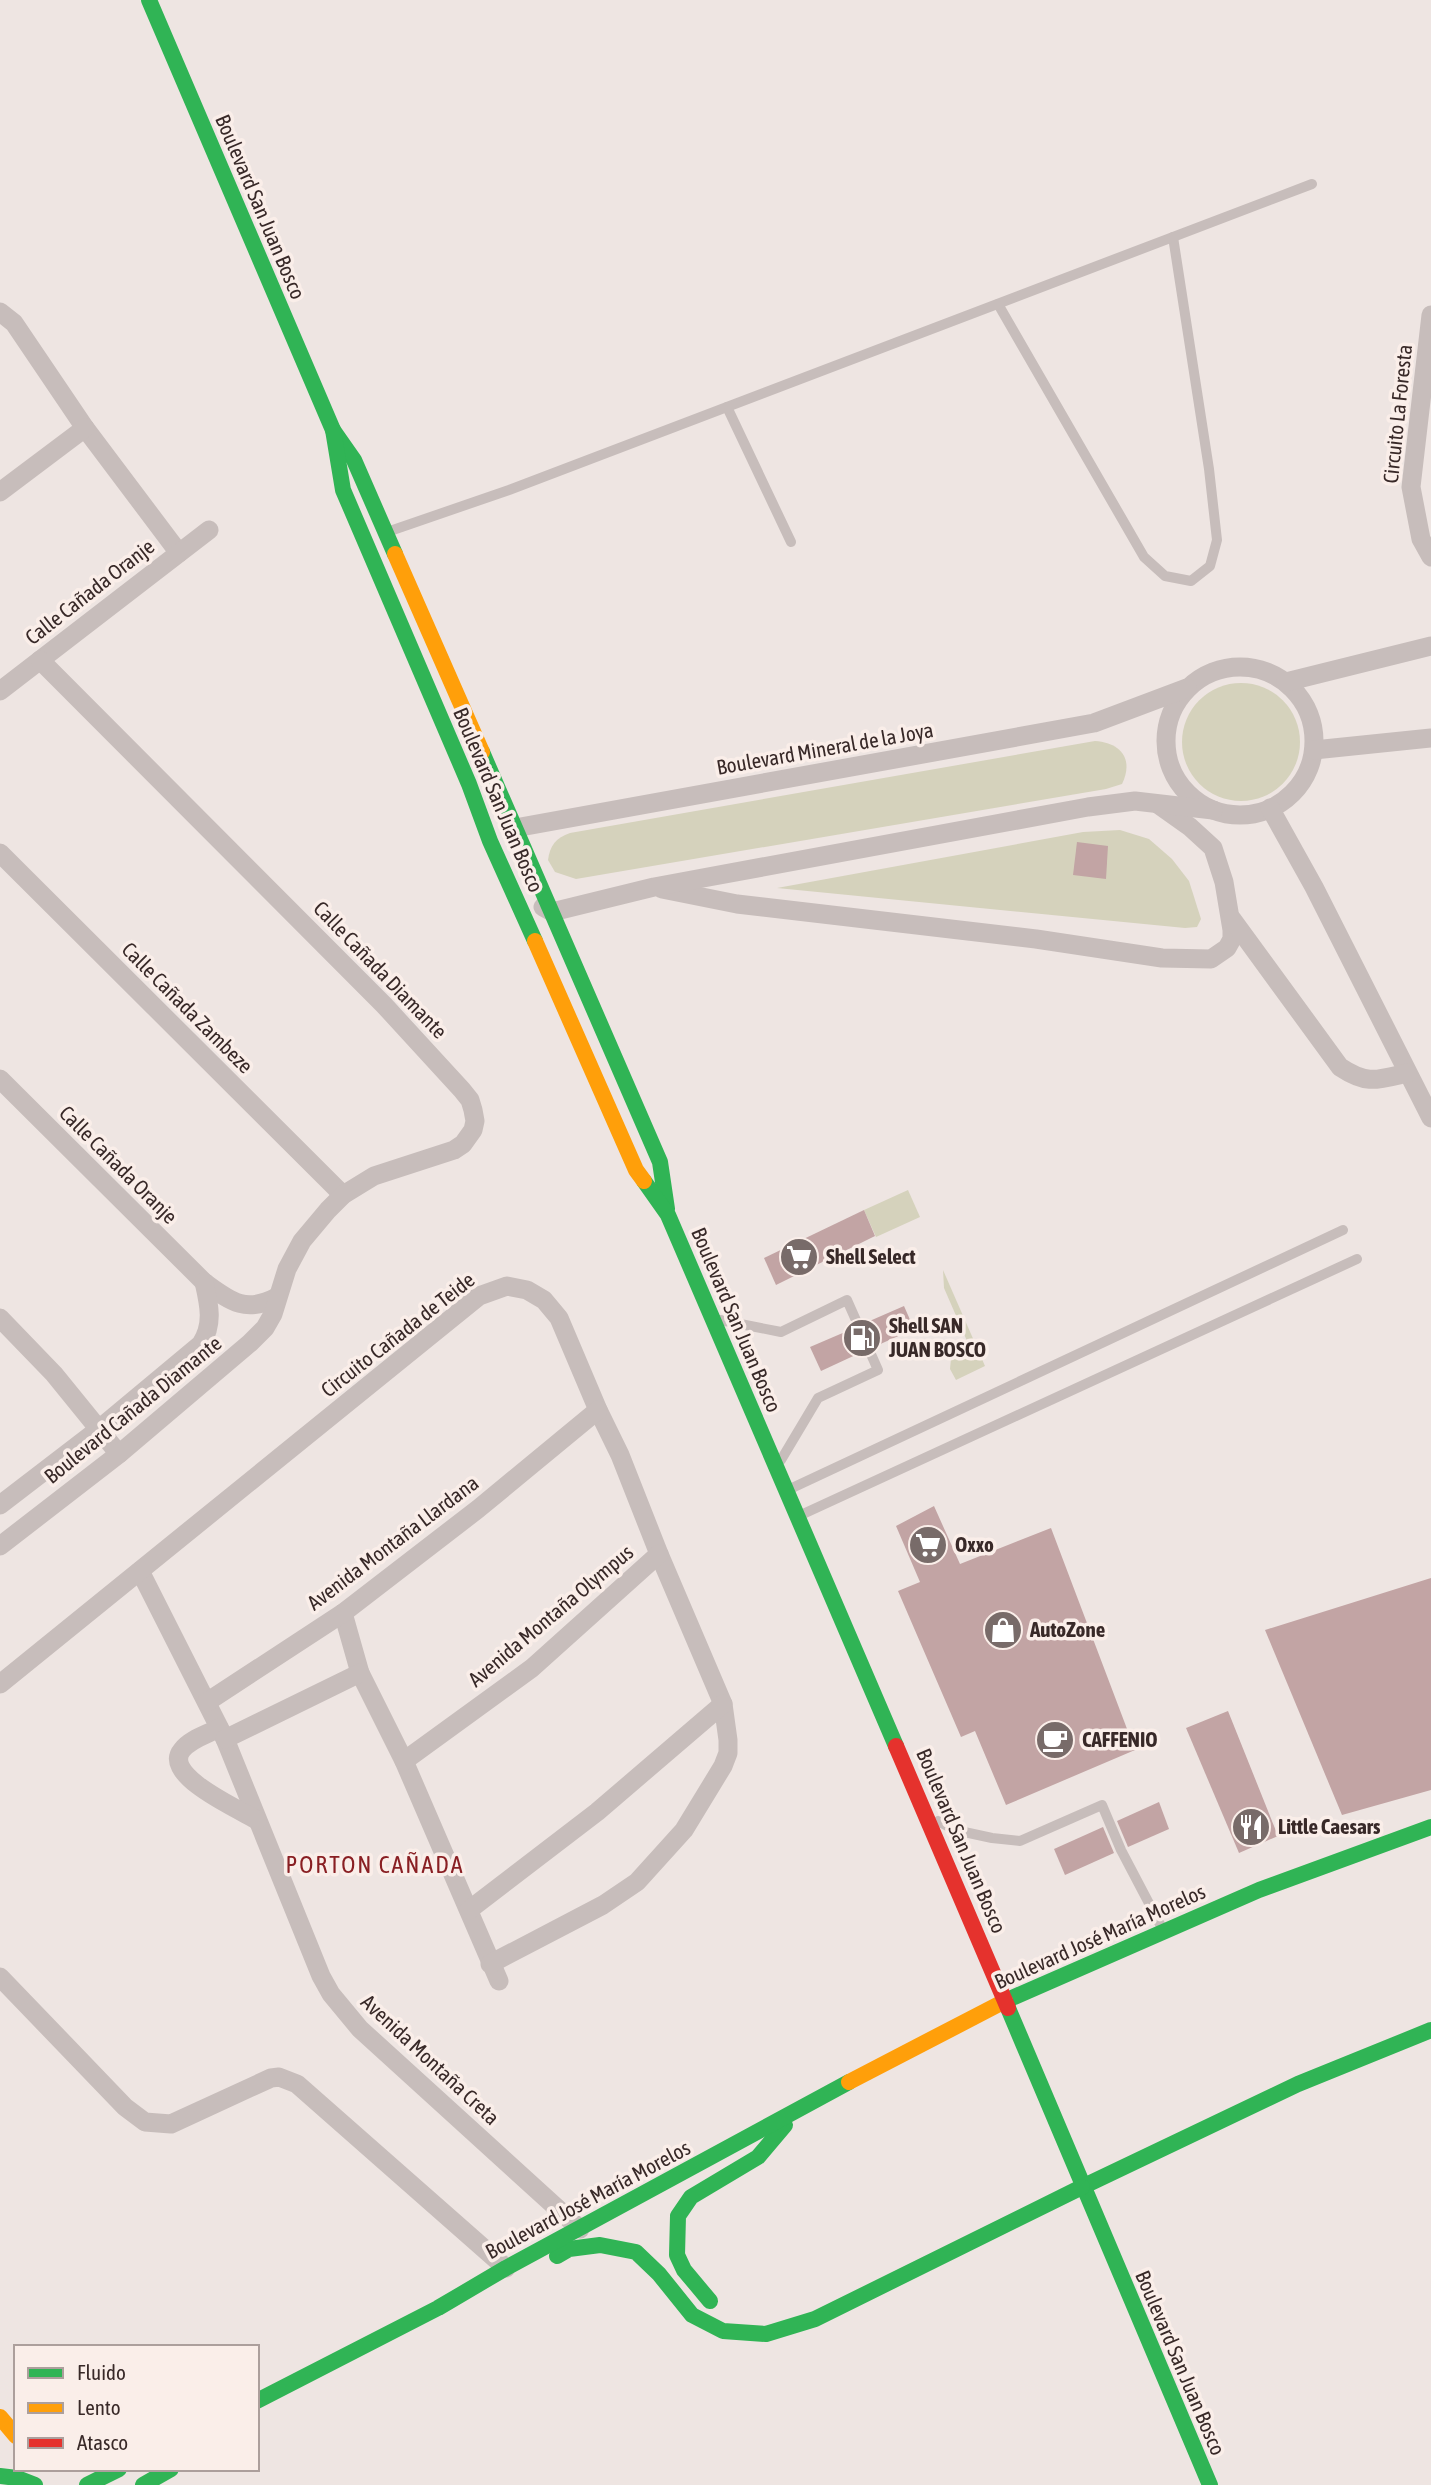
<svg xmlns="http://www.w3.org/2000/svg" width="1431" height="2485" font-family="'Asap Condensed',sans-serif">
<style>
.green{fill:#d5d2bc}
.building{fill:#c2a4a4}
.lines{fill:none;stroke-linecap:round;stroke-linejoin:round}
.lane{stroke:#c7bdbb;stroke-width:10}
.street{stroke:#c7bdbb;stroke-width:19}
.fast{stroke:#30b455;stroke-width:16}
.slow{stroke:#ff9f0a;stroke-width:16}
.jam{stroke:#e5322d;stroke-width:16}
.labels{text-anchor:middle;stroke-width:7;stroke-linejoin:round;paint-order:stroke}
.street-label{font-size:21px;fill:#382928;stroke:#faeee9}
.poi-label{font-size:21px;font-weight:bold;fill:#382928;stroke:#faeee9;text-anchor:start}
.quarter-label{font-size:24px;letter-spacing:2px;fill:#891f23;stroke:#faeee9}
</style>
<rect width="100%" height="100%" fill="#eee5e2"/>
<!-- green -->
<g class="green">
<circle cx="1241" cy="742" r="59"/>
<path d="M1095,741c26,2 39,18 27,43l-16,5 -530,90 -21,-7 -7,-12c2,-15 8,-22 22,-27z"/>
<polygon points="1120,830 1149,839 1172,859 1189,881 1201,919 1197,927 1185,928 777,888 1083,832"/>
<polygon points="908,1190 920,1217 876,1237 864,1210"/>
<polygon points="943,1270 985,1366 956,1380 950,1369 952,1348 967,1341 944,1288"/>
</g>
<!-- building -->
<g class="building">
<polygon points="1077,842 1108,846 1106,879 1073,875"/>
<polygon points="864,1210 875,1236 776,1285 764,1258"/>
<polygon points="904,1306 914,1329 876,1346 865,1323"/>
<polygon points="852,1329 862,1352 821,1371 810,1347"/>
<polygon points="934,1506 960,1564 1051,1528 1135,1750 1006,1805 975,1731 961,1737 898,1591 920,1582 896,1526"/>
<polygon points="1431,1578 1431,1790 1342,1815 1265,1630"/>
<polygon points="1228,1711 1278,1836 1239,1853 1186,1728"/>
<polygon points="1159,1802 1169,1829 1128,1847 1117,1821"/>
<polygon points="1103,1827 1114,1853 1065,1875 1054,1849"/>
</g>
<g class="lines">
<!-- lane -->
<g class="lane">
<polyline points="998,304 1144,557 1165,576 1191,581 1210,566 1217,540 1209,469 1173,237"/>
<polyline points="727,407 791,542"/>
<polyline points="390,531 509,490 1312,184"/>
<polyline points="720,1320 781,1332 847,1300 878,1370 818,1398 781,1460"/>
<polyline points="792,1488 1343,1230"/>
<polyline points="803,1514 1357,1259"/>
<polyline points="938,1821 955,1830 992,1838 1020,1841 1102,1805 1121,1850 1163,1930"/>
</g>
<!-- street -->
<g class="street">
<polyline points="0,312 14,323 85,428 179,553"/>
<polyline points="1431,315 1411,487 1421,539 1431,557"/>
<polyline points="0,492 85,428"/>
<circle cx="1240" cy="741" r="74"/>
<polyline points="1286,682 1431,646"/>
<polyline points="0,691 209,530"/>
<polyline points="1314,750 1431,738"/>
<polyline points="1270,808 1314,887 1431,1118"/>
<polyline points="515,839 515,828 1094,723 1187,688"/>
<polyline points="0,853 343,1195"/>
<polyline points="662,889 737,904 1036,939 1162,958 1211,959 1227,948 1232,939 1232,930 1224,882 1213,848 1190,827 1159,805"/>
<polyline points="543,907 552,912 654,887 1088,807 1135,801 1213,810"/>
<path d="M1232,919l108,148c27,18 37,13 67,6"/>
<path d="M0,1079l204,203c26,19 41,32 73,15"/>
<polyline points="0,1318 54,1374 119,1454"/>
<path d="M0,1505l99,-76 102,-85c13,-20 8,-40 3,-62"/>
<polyline points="0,1546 119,1454 250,1343 265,1328 273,1314 287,1269 302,1241 328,1210 343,1195 374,1176 454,1150 463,1144 473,1130 475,1121 473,1110 470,1100 462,1090 384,1005 40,660"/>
<polyline points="140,1571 225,1739 321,1976 331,1994 360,2029 580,2229"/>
<polyline points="343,1613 360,1673 404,1761 499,1981"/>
<polyline points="0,1684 479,1296 507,1286 527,1290 544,1300 559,1318 598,1410 620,1455 659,1554 723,1704 728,1740 728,1753 723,1766 684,1830 637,1882 603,1905 490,1964"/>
<polyline points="207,1702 343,1613 478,1509 598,1410"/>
<path d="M219,1728c-11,6 -29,11 -37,22 -21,25 58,60 75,70"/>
<polyline points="225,1739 360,1673"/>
<polyline points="404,1761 532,1668 659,1554"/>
<polyline points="469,1910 597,1812 723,1704"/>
<polyline points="0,1977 125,2107 145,2122 171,2124 271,2078 279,2077 297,2084 506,2268"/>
</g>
<!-- fast -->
<g class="fast">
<polyline points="149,0 333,430 354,460 395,554"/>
<polyline points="333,430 343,490 469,784 490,841 535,941"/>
<polyline points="482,752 660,1162 667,1209"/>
<polyline points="644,1181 668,1215 896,1746"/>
<polyline points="1005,2001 1259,1890 1431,1827"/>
<polyline points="1008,2008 1210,2485"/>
<polyline points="1082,2187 1298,2084 1431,2030"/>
<polyline points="557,2256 569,2249 600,2245 636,2252 659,2274 692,2315 723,2331 766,2334 815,2319 1082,2187"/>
<polyline points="710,2301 684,2270 677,2255 678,2216 691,2197 758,2157 785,2125"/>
<polyline points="257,2401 438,2308 506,2268 849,2082"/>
<polyline points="0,2476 17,2478 35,2485"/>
<polyline points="87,2485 119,2469"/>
<polyline points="143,2485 171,2469"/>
</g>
<!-- slow -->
<g class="slow">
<polyline points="395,554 482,752"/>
<polyline points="535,941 636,1170 644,1181"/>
<polyline points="849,2082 1005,2001"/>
<polyline points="0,2417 16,2436"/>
</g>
<!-- jam -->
<polyline class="jam" points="896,1746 1008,2008"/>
</g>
<!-- icons -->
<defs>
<symbol id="supermarket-disc" viewBox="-11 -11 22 22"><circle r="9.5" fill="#786b69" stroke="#faeee9"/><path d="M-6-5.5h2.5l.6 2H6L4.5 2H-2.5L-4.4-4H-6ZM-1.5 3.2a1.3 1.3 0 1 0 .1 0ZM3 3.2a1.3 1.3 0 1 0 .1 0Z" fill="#fff"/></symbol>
<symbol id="fuel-disc" viewBox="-11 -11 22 22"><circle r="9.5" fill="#786b69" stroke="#faeee9"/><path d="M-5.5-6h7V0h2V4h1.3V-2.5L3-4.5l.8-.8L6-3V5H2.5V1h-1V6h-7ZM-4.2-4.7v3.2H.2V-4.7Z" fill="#fff"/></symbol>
<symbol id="shop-disc" viewBox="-11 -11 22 22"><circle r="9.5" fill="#786b69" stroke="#faeee9"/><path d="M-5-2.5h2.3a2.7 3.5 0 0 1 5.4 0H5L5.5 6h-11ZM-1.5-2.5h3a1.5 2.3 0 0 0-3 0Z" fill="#fff"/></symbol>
<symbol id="cafe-disc" viewBox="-11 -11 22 22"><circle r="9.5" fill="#786b69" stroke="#faeee9"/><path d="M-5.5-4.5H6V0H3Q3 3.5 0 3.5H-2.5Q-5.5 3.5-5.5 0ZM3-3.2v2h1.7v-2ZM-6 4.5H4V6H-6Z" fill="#fff"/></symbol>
<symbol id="restaurant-disc" viewBox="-11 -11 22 22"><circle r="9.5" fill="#786b69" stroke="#faeee9"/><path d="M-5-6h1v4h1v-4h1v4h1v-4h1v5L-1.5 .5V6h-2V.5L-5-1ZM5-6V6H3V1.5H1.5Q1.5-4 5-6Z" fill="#fff"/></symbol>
</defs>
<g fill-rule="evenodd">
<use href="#supermarket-disc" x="777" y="1235" width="44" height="44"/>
<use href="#fuel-disc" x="840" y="1316" width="44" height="44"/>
<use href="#supermarket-disc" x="906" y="1523" width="44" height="44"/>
<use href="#shop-disc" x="981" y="1608" width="44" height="44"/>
<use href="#cafe-disc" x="1033" y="1718" width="44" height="44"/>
<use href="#restaurant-disc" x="1229" y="1805" width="44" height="44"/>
</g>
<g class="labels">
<!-- street labels -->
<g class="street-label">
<text transform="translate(260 207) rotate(67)" y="7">Boulevard San Juan Bosco</text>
<text transform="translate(1398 414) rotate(-84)" y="7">Circuito La Foresta</text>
<text transform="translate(90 592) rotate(-38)" y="7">Calle Cañada Oranje</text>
<text transform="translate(825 749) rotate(-10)" y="7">Boulevard Mineral de la Joya</text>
<text transform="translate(498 800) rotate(67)" y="7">Boulevard San Juan Bosco</text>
<text transform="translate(380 970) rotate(46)" y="7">Calle Cañada Diamante</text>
<text transform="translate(187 1008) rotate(45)" y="7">Calle Cañada Zambeze</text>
<text transform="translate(118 1165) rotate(45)" y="7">Calle Cañada Oranje</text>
<text transform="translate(736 1320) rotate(67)" y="7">Boulevard San Juan Bosco</text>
<text transform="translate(398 1335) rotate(-38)" y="7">Circuito Cañada de Teide</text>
<text transform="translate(133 1410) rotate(-39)" y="7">Boulevard Cañada Diamante</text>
<text transform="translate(393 1543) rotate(-37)" y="7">Avenida Montaña Llardana</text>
<text transform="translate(551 1616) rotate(-40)" y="7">Avenida Montaña Olympus</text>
<text transform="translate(961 1841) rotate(67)" y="7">Boulevard San Juan Bosco</text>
<text transform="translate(1100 1937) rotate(-24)" y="7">Boulevard José María Morelos</text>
<text transform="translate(430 2060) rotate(43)" y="7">Avenida Montaña Creta</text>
<text transform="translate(588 2200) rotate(-28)" y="7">Boulevard José María Morelos</text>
<text transform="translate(1180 2363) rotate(67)" y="7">Boulevard San Juan Bosco</text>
</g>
<!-- poi labels -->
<g class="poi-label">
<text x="826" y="1264">Shell Select</text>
<text x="889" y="1333">Shell SAN<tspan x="889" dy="24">JUAN BOSCO</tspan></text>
<text x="955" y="1552">Oxxo</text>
<text x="1030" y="1637">AutoZone</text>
<text x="1082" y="1747">CAFFENIO</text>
<text x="1278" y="1834">Little Caesars</text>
</g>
<!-- quarter labels -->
<g class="quarter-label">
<text x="375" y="1873">PORTON CAÑADA</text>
</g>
</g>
<!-- legend -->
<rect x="14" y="2345" width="245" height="126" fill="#faeee9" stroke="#ac9f9c" stroke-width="2"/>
<rect x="28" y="2368" width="35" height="10" fill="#30b455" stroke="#ac9f9c" stroke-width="2"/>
<text x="77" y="2380" font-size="21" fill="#382928">Fluido</text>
<rect x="28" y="2403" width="35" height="10" fill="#ff9f0a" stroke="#ac9f9c" stroke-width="2"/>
<text x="77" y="2415" font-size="21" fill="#382928">Lento</text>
<rect x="28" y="2438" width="35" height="10" fill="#e5322d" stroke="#ac9f9c" stroke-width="2"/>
<text x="77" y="2450" font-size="21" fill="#382928">Atasco</text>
</svg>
